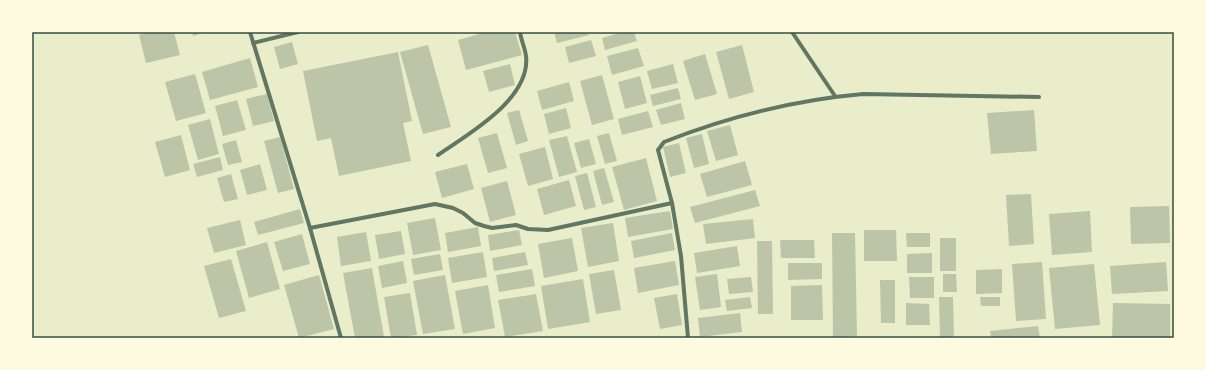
<svg xmlns="http://www.w3.org/2000/svg" width="1206" height="370" font-family="'Golos Text',sans-serif">
<style>
.building{fill:#bcc5a7}
.lines{fill:none;stroke-linecap:round;stroke-linejoin:round}
.minor{stroke:#617663;stroke-width:4}
.neatline{fill:none;stroke:#344e41;stroke-width:1.5}
</style>
<rect width="100%" height="100%" fill="#e9edc9"/>
<!-- building -->
<g class="building">
<polygon points="151,32 174,32 180,55 146,63 139,35"/>
<polygon points="192,32 206,32 193,36"/>
<polygon points="486,32 515,32 522,55 466,70 458,40"/>
<polygon points="554,32 588,32 589,35 557,43"/>
<polygon points="623,32 634,32 637,41 605,50 602,38"/>
<polygon points="591,40 596,56 569,63 565,47"/>
<polygon points="292,42 298,64 280,69 274,47"/>
<polygon points="428,45 451,127 423,134 400,52"/>
<polygon points="742,45 754,92 729,99 716,52"/>
<polygon points="638,48 644,66 612,75 607,56"/>
<polygon points="398,52 412,121 403,123 411,161 339,176 331,138 317,141 303,71"/>
<polygon points="705,54 717,94 695,100 683,61"/>
<polygon points="250,58 258,87 210,100 202,72"/>
<polygon points="510,64 515,85 489,92 483,71"/>
<polygon points="673,64 678,83 652,89 647,71"/>
<polygon points="195,74 206,113 176,121 165,82"/>
<polygon points="602,75 614,119 592,125 580,81"/>
<polygon points="640,76 647,103 625,109 618,82"/>
<polygon points="569,82 574,101 542,110 537,91"/>
<polygon points="678,88 681,99 653,106 650,95"/>
<polygon points="267,94 274,121 253,126 246,99"/>
<polygon points="237,100 246,130 223,136 215,106"/>
<polygon points="681,103 685,119 661,125 656,110"/>
<polygon points="566,108 571,128 549,134 544,114"/>
<polygon points="519,110 528,141 516,145 507,113"/>
<polygon points="1034,110 1037,151 991,154 987,113"/>
<polygon points="648,111 653,127 622,135 618,119"/>
<polygon points="210,119 219,154 198,160 188,125"/>
<polygon points="730,125 738,155 716,161 707,131"/>
<polygon points="497,133 507,168 488,173 478,138"/>
<polygon points="609,133 617,161 605,164 597,136"/>
<polygon points="702,134 709,164 694,168 686,138"/>
<polygon points="181,135 190,170 165,177 155,142"/>
<polygon points="567,136 577,172 559,177 549,140"/>
<polygon points="280,137 294,189 278,193 264,141"/>
<polygon points="589,139 596,164 581,168 574,143"/>
<polygon points="236,140 242,162 228,165 222,144"/>
<polygon points="679,143 686,173 670,177 663,147"/>
<polygon points="545,147 553,179 528,186 519,154"/>
<polygon points="220,157 223,170 197,177 193,164"/>
<polygon points="646,158 657,201 624,210 612,167"/>
<polygon points="745,161 752,185 707,197 700,174"/>
<polygon points="260,164 267,190 247,195 240,170"/>
<polygon points="467,164 474,189 442,198 435,172"/>
<polygon points="604,168 614,202 602,205 593,171"/>
<polygon points="587,173 596,207 584,210 575,176"/>
<polygon points="231,174 238,199 224,202 217,178"/>
<polygon points="569,180 576,206 544,215 537,189"/>
<polygon points="507,181 516,215 490,222 481,188"/>
<polygon points="755,190 760,206 695,223 690,207"/>
<polygon points="1031,194 1034,244 1009,246 1006,195"/>
<polygon points="1169,206 1170,243 1131,244 1130,207"/>
<polygon points="300,209 304,223 258,235 254,222"/>
<polygon points="670,211 673,229 628,237 625,218"/>
<polygon points="1090,211 1092,252 1052,255 1049,214"/>
<polygon points="435,218 441,250 413,255 407,223"/>
<polygon points="753,219 755,238 706,244 703,224"/>
<polygon points="240,220 246,245 214,253 207,228"/>
<polygon points="613,223 619,261 588,267 581,228"/>
<polygon points="478,227 481,246 448,252 445,233"/>
<polygon points="519,230 522,245 490,251 488,235"/>
<polygon points="864,230 896,230 897,261 864,261"/>
<polygon points="401,231 405,254 379,259 375,235"/>
<polygon points="366,232 371,261 341,266 337,237"/>
<polygon points="672,233 675,250 634,258 631,241"/>
<polygon points="832,233 855,233 857,336 833,337"/>
<polygon points="906,233 930,233 930,247 907,247"/>
<polygon points="302,234 310,264 283,271 274,242"/>
<polygon points="572,238 578,271 544,278 538,244"/>
<rect x="940" y="238" width="16" height="33"/>
<polygon points="780,240 814,240 815,258 781,258"/>
<polygon points="757,241 772,241 773,314 758,314"/>
<polygon points="267,242 280,289 249,298 236,251"/>
<polygon points="737,246 740,266 697,273 694,253"/>
<polygon points="483,252 487,277 452,283 448,258"/>
<polygon points="525,252 528,265 494,271 492,258"/>
<polygon points="932,253 932,273 907,273 907,254"/>
<polygon points="440,254 443,270 414,275 411,259"/>
<polygon points="231,259 246,311 219,318 204,266"/>
<polygon points="403,261 407,283 382,288 378,266"/>
<polygon points="675,261 679,285 638,293 634,268"/>
<polygon points="1042,262 1046,319 1016,321 1012,264"/>
<polygon points="1166,262 1168,291 1112,294 1110,266"/>
<polygon points="788,263 822,263 822,279 788,280"/>
<polygon points="1094,264 1100,325 1055,329 1049,268"/>
<polygon points="372,268 384,337 355,338 343,273"/>
<polygon points="532,269 535,286 499,292 496,275"/>
<polygon points="1002,269 1002,293 976,294 976,270"/>
<polygon points="614,270 621,310 596,314 589,274"/>
<polygon points="717,274 721,307 700,310 695,277"/>
<polygon points="943,274 956,274 957,292 943,292"/>
<polygon points="319,275 334,329 299,338 284,285"/>
<polygon points="445,275 455,329 423,334 413,281"/>
<polygon points="751,277 753,292 729,294 727,279"/>
<polygon points="909,277 934,277 934,298 910,298"/>
<polygon points="583,279 590,322 548,329 541,286"/>
<polygon points="880,280 895,280 895,323 881,323"/>
<polygon points="488,285 495,328 463,334 455,291"/>
<polygon points="822,285 823,320 791,320 791,286"/>
<polygon points="410,293 417,335 391,338 384,297"/>
<polygon points="536,294 543,331 505,337 498,300"/>
<polygon points="677,294 682,325 660,329 654,298"/>
<polygon points="750,297 752,308 727,311 725,300"/>
<polygon points="939,297 953,297 954,338 940,338"/>
<polygon points="980,297 1000,297 1000,306 981,306"/>
<polygon points="906,303 929,304 930,325 906,325"/>
<polygon points="1113,303 1170,304 1170,338 1112,338"/>
<polygon points="740,313 742,332 700,337 698,318"/>
<polygon points="1038,326 1040,338 991,338 990,331"/>
</g>
<g class="lines">
<!-- minor -->
<g class="minor">
<polyline points="250,32 310,228 341,338"/>
<polyline points="792,32 835,96"/>
<polyline points="253,43 298,32"/>
<path d="M438,155c30,-21 93,-56 88,-99 -1,-8 -5,-16 -6,-24"/>
<polyline points="310,228 435,204 453,208 463,213 475,223 484,226 492,228 516,225 528,229 548,230 672,203"/>
<path d="M688,338l-7,-82 -9,-53 -14,-53 6,-8c63,-25 131,-42 199,-48l176,3"/>
</g>
</g>
<!-- border -->
<rect width="1206" height="370" fill="none" stroke="#fefae0" stroke-width="66"/>
<rect x="33" y="33" width="1140" height="304" class="neatline"/>
</svg>
